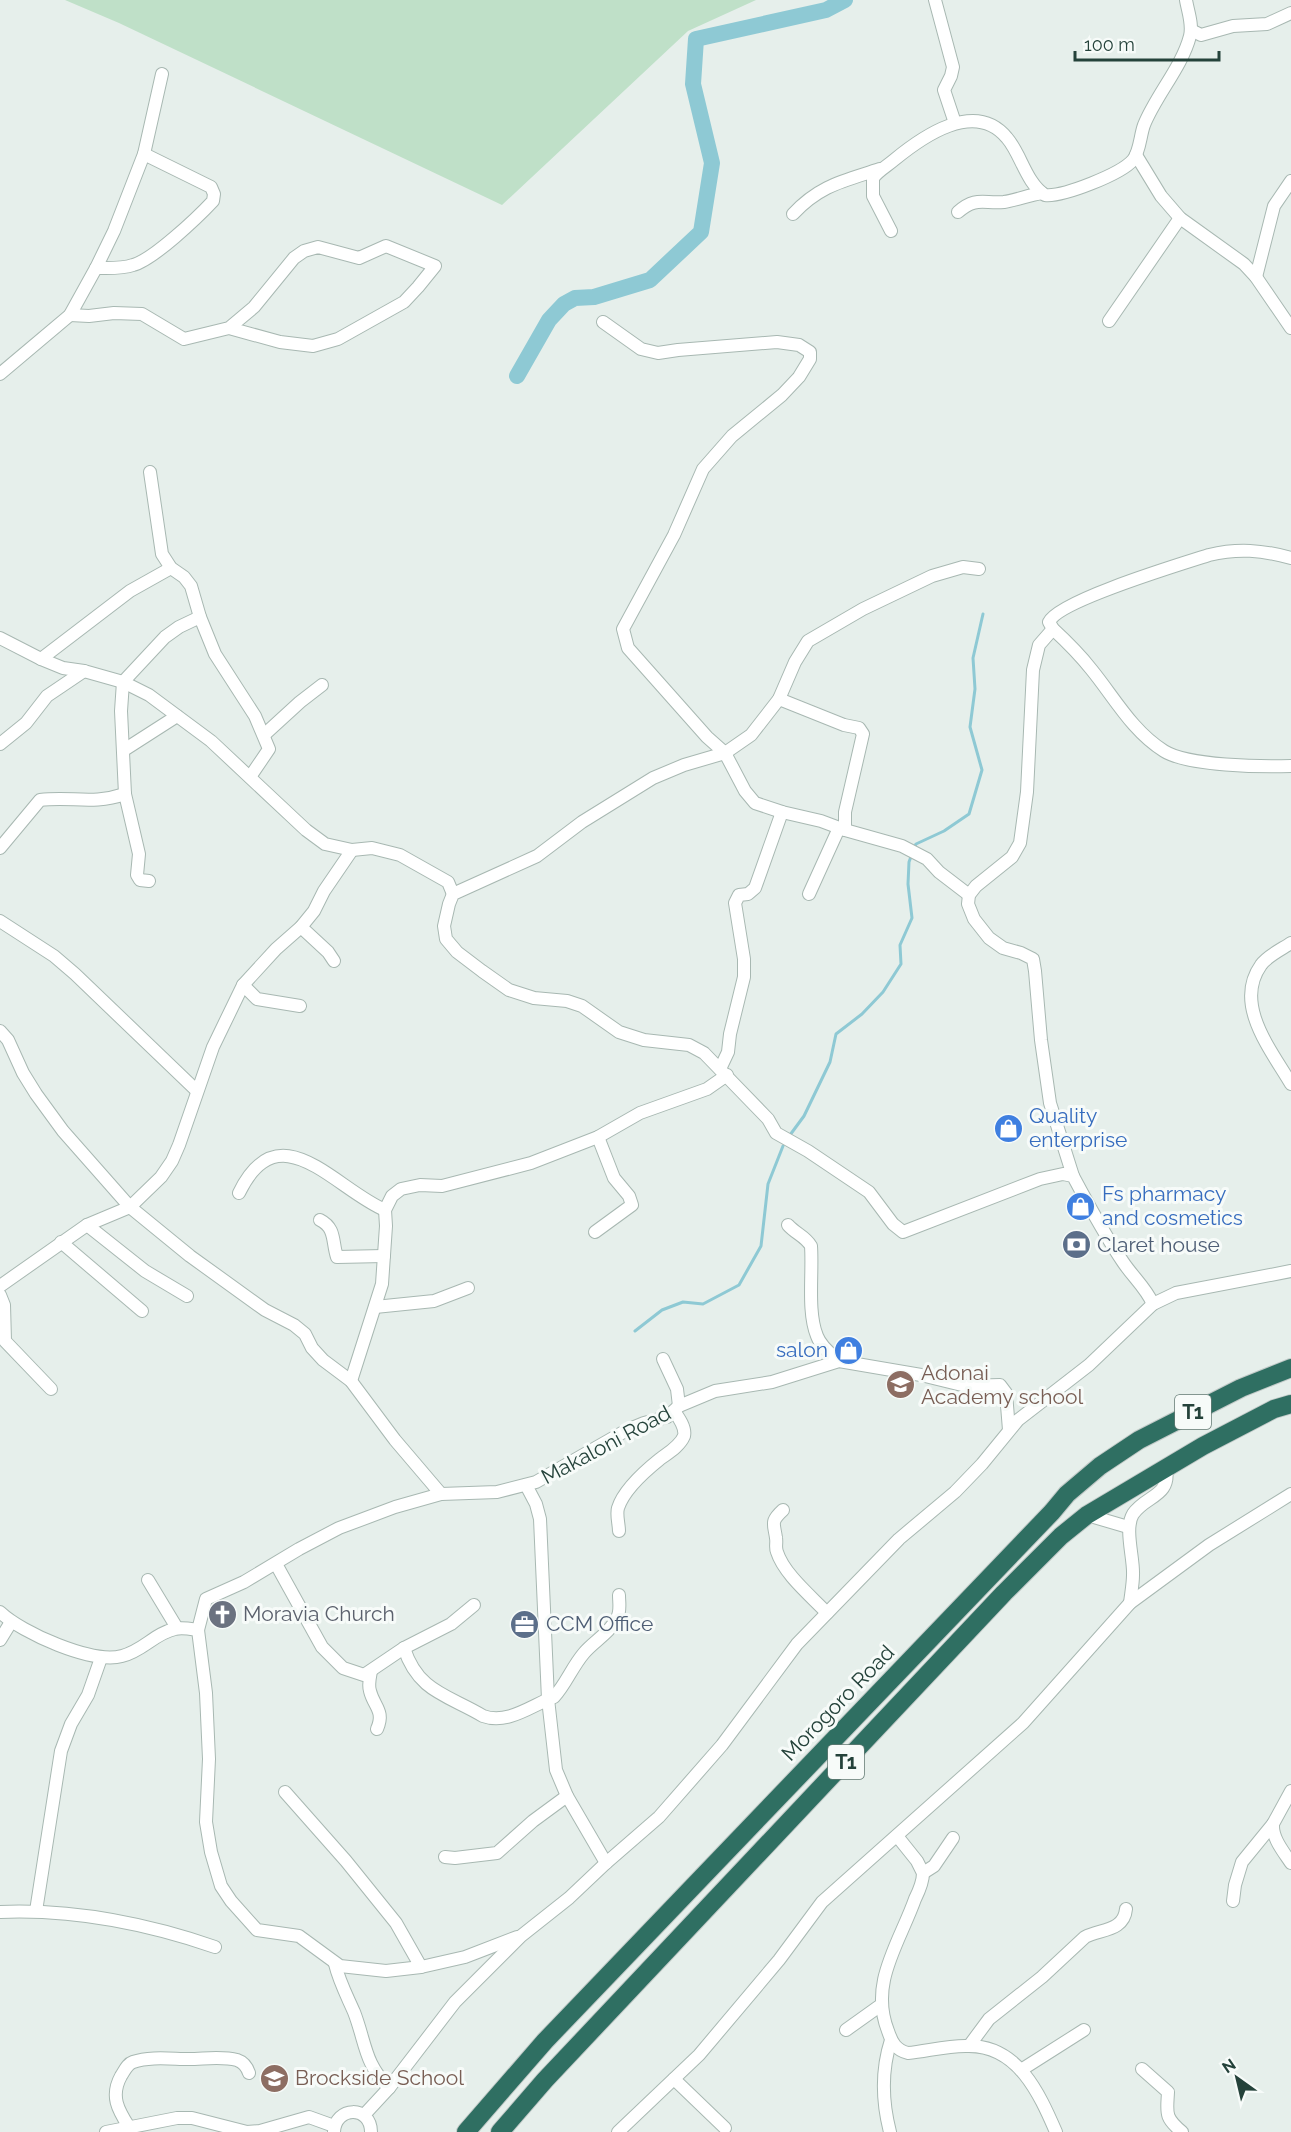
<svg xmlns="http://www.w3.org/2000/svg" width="1291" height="2132" font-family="Raleway,sans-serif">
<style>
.green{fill:#bfe0c8}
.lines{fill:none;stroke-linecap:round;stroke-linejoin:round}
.stream{stroke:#8ec9d4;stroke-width:3}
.river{stroke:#8ec9d4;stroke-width:16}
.street-casing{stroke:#a8b8b2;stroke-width:14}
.highway-casing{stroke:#c2cac8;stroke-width:20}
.street{stroke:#fff;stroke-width:12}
.highway{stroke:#2f6f62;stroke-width:18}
.labels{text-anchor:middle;stroke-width:6;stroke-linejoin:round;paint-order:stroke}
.shield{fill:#f7fbf9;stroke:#637a73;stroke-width:1.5}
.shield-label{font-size:20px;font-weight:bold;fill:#24423a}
.shop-label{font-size:21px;fill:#366cbe;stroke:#f7fbf9;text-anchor:start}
.service-label{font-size:21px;fill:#4e5e75;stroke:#f7fbf9;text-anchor:start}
.education-label{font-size:21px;fill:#785e54;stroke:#f7fbf9;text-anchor:start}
.street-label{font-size:21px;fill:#24423a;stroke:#f7fbf9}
.worship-label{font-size:21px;fill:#5b616d;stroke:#f7fbf9;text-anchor:start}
</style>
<rect width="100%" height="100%" fill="#e6efeb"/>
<!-- green -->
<polygon class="green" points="65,0 756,0 688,31 502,205 119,23"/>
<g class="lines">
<!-- stream -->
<g class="stream">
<polyline points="914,848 916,844 944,831 969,814 982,770 970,727 975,689 973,658 983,614"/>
<polyline points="790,1135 804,1116 830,1062 836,1034 862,1014 883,992 901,964 900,945 912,918 908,884 909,862 912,854"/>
<polyline points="635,1331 662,1310 683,1302 703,1304 739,1285 761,1246 768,1184 783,1146"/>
</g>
<!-- river -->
<polyline class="river" points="517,376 549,320 564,304 575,298 594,297 650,280 701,232 712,163 693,84 696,39 826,10 845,0"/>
<defs>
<g id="street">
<polyline points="935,0 953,67 951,76 944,90 955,123"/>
<polyline points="1191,30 1201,35 1233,26 1267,24 1291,13"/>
<polyline points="1136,155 1161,196 1180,218 1244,264 1256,277 1291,328"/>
<path d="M958,212c18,-16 26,-8 46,-10 13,-2 25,-7 38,-9"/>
<path d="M793,214c27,-29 51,-33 87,-45"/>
<path d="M891,231l-18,-35v-18c5,-7 14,-12 21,-18 28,-23 81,-61 113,-22 14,16 19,45 38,57 18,2 76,-21 88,-35 7,-9 7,-24 11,-35 12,-30 38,-58 46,-89 3,-12 -2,-24 -4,-36"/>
<path d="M96,268c12,0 26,1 37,-3 20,-5 65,-48 80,-64l1,-7 -3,-7 -67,-33"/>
<polyline points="1256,277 1274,206 1291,181"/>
<polyline points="70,315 89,316 114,313 142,314 184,339 229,328 280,342 313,346 338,339 404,302 418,287 435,266 386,246 359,258 318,247 304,251 294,258 254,307 229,328"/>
<polyline points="1109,321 1180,218"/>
<polyline points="603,322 641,349 658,353 678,350 777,342 799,345 810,352 810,359 799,377 782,395 732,436 703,469 674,535 623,629 628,648 707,737 725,753 745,791 755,803 782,812 821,821 845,830 902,846 927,859 939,872 969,895"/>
<polyline points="0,374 70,315 96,268 114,231 144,154 162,74"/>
<polyline points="150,472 162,554 171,568 184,577 191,586 200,617 215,654 255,716 269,749 250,777"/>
<path d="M1291,558c-29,-8 -53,-10 -82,-3 -28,9 -151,46 -160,67l4,7c13,12 27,26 38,40 23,28 41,62 73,82 24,15 98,16 127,15"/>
<path d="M979,569l-16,-2 -31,9 -69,33 -55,32 -13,21 -16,37 -28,36 -26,18 -41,12 -31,13 -71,44 -45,34 -84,38 -4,10 -5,22 2,13 11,13 25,19 27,19 25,8 33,3 15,5 37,26 25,8 45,5 15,8 64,66 8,14 32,18 61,41 24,32 10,8 137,-53 23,-5 10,2c16,30 31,58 50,86 10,15 23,26 30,42"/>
<polyline points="1053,629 1039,645 1033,670 1027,792 1020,843 1012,857 976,886 969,895 968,904 974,919 989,938 1003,948 1021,953 1033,959 1035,971 1041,1040 1050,1103 1073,1176"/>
<polyline points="0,638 41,659 63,668 84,671 123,682 149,695 211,741 306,830 325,844 352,850 372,848 400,855 448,882 453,894"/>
<polyline points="41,659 130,591 171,568"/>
<polyline points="779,699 844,725 859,728 863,734 845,812 845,830"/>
<polyline points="265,734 300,702 322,685"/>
<polyline points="0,744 26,723 47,696 84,671"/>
<polyline points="124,750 177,716"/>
<path d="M0,848l40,-48c32,-4 52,5 85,-6"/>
<polyline points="149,881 140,880 137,875 139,854 125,794 121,711 123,682 165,637 179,627 200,617"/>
<polyline points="809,894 839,828"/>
<polyline points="0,921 54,956 75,974 197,1091"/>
<polyline points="301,927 328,952 334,961"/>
<path d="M1291,943c-9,6 -24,13 -30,22 -28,39 10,85 30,119"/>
<polyline points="243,985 257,999 300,1006"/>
<polyline points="0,1031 8,1040 23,1073 36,1094 63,1131 130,1207 190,1256 265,1310 294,1325 305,1334 312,1348 323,1360 351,1381 395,1440 441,1494"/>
<polyline points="720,1069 728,1052 730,1034 744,977 744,959 735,903 739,895 748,894 755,888 782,812"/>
<path d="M239,1193c40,-83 96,-4 146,17"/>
<path d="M320,1220c16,8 12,22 17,37l47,-1"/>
<polyline points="87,1225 145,1271 187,1296"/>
<path d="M788,1225c8,9 17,11 23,21 2,27 -4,66 6,90 4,11 14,18 22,25"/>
<polyline points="595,1232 632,1205 629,1196 614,1178 598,1137"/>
<polyline points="61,1242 142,1311"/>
<polyline points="0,1286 87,1225 130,1207 161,1177 172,1161 179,1145 213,1047 243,985 276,949 301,927 314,911 324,891 352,850"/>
<polyline points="0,1295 4,1305 5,1341 51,1389"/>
<polyline points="375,1307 434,1301 468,1288"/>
<polyline points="663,1359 677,1389 679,1406"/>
<polyline points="351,1381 382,1284 386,1226 385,1210 392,1196 401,1189 420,1185 442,1186 531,1163 598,1137 640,1113 707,1089 727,1075"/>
<polyline points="526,1485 536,1504 540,1519 548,1699 556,1770 567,1796 606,1863"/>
<path d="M783,1510c-13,12 -9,13 -7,28 1,5 -1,9 1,14 7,22 34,44 50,61"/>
<polyline points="1087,1515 1128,1527"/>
<path d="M619,1531c0,-7 -3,-16 -1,-23 6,-19 27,-37 42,-49 8,-6 20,-13 24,-23 2,-8 -5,-18 -10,-25"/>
<polyline points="276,1564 322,1647 343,1668 364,1675 404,1648 451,1624 474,1605"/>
<polyline points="148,1580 177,1628"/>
<path d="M1130,1603c1,-9 3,-19 3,-28 1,-17 -9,-46 0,-61 13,-19 38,-17 33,-46"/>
<path d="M0,1612c22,21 92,52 122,44 21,-5 33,-23 53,-27 7,-2 16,0 23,1l8,63 3,66 -3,63 5,30 10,34 10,15 26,29 42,6 41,30 46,5 35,-4 44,-10 52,-20"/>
<polyline points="198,1630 206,1599 244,1582 299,1549 339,1528 395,1507 441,1494 497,1492 536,1482 627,1430 644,1423 667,1417 679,1406 715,1391 772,1382 839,1361 921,1375 966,1386 1000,1385 1006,1393 1009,1430"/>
<polyline points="0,1640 11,1622"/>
<path d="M404,1648c14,44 44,47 79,68 25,9 49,-11 71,-19 12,-13 18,-30 30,-44 10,-12 26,-20 33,-35 4,-7 2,-15 2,-23"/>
<path d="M371,1671c-1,6 -3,14 -1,20 4,16 15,20 7,38"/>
<path d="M1291,1791l-18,33c-1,14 10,27 18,39"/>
<polyline points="285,1792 346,1861 396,1923 421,1967"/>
<path d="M897,1836l20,25 6,12c0,9 -4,18 -8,26 -16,45 -46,84 -27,132 4,12 8,19 20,22 20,-2 41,-8 61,-7 49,0 70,47 87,86"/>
<polyline points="445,1857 455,1858 497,1853 533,1821 567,1796"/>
<polyline points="923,1873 934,1866 953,1838"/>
<polyline points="1233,1901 1235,1885 1242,1862 1273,1824"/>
<polyline points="36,1911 61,1751 71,1724 88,1695 101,1658"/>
<path d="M0,1912c74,-3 145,11 215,35"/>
<path d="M335,1964c4,17 12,32 19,48 12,31 10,51 35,76"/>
<polyline points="846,2030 881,2005"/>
<path d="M969,2046l20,-27 53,-42 43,-40c16,-8 39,-6 41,-28"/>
<path d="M1142,2069l26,23c-1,21 -4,25 14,40"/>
<polyline points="1021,2070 1084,2030"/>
<polyline points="674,2079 725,2128"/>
<polyline points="364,2115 389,2088 455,2002 521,1936 569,1898 606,1863 659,1817 722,1745 797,1644 899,1539 955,1492 982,1464 1018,1420 1089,1365 1153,1304 1176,1293 1291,1271"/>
<path d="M129,2127c-11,-17 -19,-31 -8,-51 4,-6 6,-12 12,-14 17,-6 39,-3 56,-3 15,0 33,-3 48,1 6,2 10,7 12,13"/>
<polyline points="106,2132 177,2118 192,2118 247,2132 260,2131 309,2117 334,2126"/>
<path d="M334,2132c1,-26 37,-27 37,0"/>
<polyline points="618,2132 699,2055 779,1960 822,1902 1023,1723 1130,1603 1209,1545 1291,1494"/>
<path d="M890,2132c-8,-31 -9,-61 1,-92"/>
</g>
<g id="highway">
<polyline points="466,2132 545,2041 1052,1512 1067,1494 1100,1466 1139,1440 1241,1388 1291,1368"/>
<polyline points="500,2132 545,2080 1004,1593 1061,1536 1087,1515 1203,1446 1274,1409 1291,1404"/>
</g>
</defs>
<!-- street casing -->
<use href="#street" class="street-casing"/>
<!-- highway casing -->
<use href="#highway" class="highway-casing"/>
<!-- street -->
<use href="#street" class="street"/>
<!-- highway -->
<use href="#highway" class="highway"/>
</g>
<!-- icons -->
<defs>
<symbol id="shop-disc" viewBox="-11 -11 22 22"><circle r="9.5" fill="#3f7fe0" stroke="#f7fbf9"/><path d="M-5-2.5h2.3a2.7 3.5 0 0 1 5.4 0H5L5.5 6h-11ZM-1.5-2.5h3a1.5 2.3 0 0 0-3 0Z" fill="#fff"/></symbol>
<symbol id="bank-disc" viewBox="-11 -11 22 22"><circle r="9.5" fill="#5c6f8a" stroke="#f7fbf9"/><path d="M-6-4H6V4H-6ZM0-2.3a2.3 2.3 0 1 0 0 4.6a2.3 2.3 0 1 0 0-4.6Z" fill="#fff"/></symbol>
<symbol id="school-disc" viewBox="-11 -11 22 22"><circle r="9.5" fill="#8d6e63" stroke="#f7fbf9"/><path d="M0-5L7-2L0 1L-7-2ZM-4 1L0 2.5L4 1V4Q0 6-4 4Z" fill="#fff"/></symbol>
<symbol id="church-disc" viewBox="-11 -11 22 22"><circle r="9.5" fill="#6b7280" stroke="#f7fbf9"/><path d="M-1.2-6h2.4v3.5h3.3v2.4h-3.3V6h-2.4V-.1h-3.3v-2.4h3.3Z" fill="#fff"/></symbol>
<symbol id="office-disc" viewBox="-11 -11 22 22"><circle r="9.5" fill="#5c6f8a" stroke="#f7fbf9"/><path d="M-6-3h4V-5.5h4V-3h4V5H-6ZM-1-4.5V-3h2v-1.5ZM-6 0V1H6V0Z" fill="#fff"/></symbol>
</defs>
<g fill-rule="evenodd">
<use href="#shop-disc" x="992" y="1112" width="33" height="33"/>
<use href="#shop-disc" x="1064" y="1190" width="33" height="33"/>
<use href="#bank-disc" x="1060" y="1228" width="33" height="33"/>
<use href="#shop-disc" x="832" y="1334" width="33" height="33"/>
<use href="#school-disc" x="884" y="1368" width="33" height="33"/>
<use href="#church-disc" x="206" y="1598" width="33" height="33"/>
<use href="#office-disc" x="508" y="1608" width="33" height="33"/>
<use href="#school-disc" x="258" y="2062" width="33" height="33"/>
</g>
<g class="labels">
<!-- shield labels -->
<g class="shield">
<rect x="1175" y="1395" width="36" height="34" rx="4.5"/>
<rect x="828" y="1745" width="36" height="34" rx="4.5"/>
</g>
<g class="shield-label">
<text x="1193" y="1419">T1</text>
<text x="846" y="1769">T1</text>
</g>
<!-- shop labels -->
<g class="shop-label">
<text x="1029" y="1123">Quality<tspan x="1029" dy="24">enterprise</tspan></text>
<text x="1102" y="1201">Fs pharmacy<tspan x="1102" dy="24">and cosmetics</tspan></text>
<text x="828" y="1357" text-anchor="end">salon</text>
</g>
<!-- service labels -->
<g class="service-label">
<text x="1097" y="1252">Claret house</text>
<text x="546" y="1631">CCM Office</text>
</g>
<!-- education labels -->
<g class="education-label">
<text x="921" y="1380">Adonai<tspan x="921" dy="24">Academy school</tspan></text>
<text x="295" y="2085">Brockside School</text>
</g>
<!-- street labels -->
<g class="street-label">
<text transform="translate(606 1445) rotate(-28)" y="7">Makaloni Road</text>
<text transform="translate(838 1703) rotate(-46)" y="7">Morogoro Road</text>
</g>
<!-- worship labels -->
<g class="worship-label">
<text x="243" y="1621">Moravia Church</text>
</g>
</g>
<!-- north arrow -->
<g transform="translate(1237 2078) rotate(326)" stroke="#f7fbf9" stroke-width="4.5" paint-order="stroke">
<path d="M0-4.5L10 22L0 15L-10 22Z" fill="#24423a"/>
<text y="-9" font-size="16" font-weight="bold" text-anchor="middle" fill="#24423a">N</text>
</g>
<!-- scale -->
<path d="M1075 51v9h144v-9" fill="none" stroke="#24423a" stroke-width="3"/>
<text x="1084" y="51" font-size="18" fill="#24423a" stroke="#f7fbf9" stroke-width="4.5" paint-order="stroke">100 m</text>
</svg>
